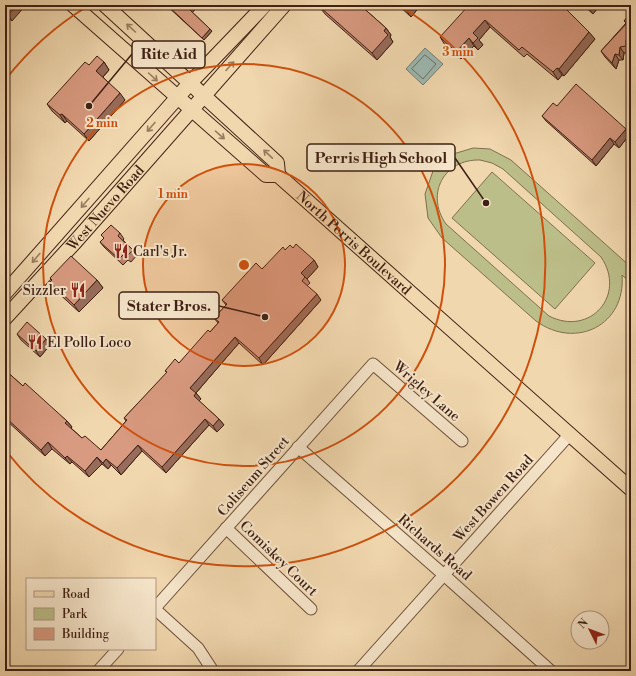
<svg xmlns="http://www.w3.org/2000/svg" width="636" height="676" font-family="'Libre Bodoni',serif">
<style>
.green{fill:#bcbe89;stroke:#7e6f4e;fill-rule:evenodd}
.water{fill:#9cb8b1;stroke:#777b72}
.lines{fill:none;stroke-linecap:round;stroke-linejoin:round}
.shore{stroke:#6e6c62;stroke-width:1}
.minor-casing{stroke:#6c4e3a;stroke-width:13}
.major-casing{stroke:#3f2014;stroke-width:16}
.minor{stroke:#f6e5ca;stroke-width:11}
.major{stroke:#f1d7ae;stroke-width:14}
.wall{fill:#ba846e;stroke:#3f2014}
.shaded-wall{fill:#976c5a;stroke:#3f2014}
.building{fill:#d89a80;stroke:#3f2014}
.oneway{stroke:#987c61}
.ring{fill:none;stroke:#cf500d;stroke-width:2}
.labels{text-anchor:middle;stroke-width:4;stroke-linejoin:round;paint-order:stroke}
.street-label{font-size:14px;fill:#3f2014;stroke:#f6e5ca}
.poi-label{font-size:14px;fill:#3f2014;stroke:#f6e5ca;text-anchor:start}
.centre{fill:#cf500d;stroke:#f6e5ca;stroke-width:2}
.ring-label{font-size:12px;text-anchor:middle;font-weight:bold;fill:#cf500d;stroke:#f6e5ca;stroke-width:4;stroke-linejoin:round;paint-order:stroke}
.leader{fill:none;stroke:#3f2014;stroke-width:1.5}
.callout-dot{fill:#3f2014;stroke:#f6e5ca;stroke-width:1.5}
.callout{fill:#f6e5ca;stroke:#3f2014;stroke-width:1.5}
.callout-label{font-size:15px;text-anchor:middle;font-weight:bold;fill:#3f2014}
</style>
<rect width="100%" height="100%" fill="#f1d7ae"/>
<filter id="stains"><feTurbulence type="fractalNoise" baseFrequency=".005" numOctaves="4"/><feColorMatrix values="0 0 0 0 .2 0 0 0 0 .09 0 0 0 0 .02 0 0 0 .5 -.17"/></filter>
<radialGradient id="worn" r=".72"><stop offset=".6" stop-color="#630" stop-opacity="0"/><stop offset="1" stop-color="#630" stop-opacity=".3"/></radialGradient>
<!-- green -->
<g class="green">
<path d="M473,148l17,1 21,11 120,107v16l-9,-8c4,50 -46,75 -86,46l-94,-83 -14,-20 -3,-24 8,-23 17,-16zM480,160l12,3 11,6 98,88c26,38 -11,80 -52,59l-103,-92c-21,-30 -2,-65 34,-64z"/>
<polygon points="492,172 595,263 555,309 452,218"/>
</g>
<!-- water -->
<polygon class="water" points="425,48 443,64 423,85 406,69"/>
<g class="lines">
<!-- shore -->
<polygon class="shore" points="425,55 436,64 423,79 412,69"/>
<defs>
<g id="minor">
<polyline points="298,447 444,575 551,671"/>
<polyline points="226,528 311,609"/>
<polyline points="155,608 373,364 462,441"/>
<polyline points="155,609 198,648 213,671"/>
<polyline points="98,671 118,649"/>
<polyline points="358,671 570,434"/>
</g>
<g id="major">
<path id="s1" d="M73,5l193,170h12l353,314"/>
<polyline points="105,5 277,163 278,175"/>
<polyline points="5,293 191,82 265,5"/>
<path id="s2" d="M5,318l70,-76 209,-237"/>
</g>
</defs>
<!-- minor casing -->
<use href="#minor" class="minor-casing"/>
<!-- major casing -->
<use href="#major" class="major-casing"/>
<!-- minor -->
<use href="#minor" class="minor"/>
<!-- major -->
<use href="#major" class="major"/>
</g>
<!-- wall -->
<g class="wall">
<polygon points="5,5 12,21 5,15"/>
<polygon points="166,5 199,5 192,12 212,31 204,40"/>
<polygon points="318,5 360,5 386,28 391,35 390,37 393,42 377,60 325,14"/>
<polygon points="398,5 421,5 411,17"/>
<polygon points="476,5 568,5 569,8 567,10 595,39 564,76 562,75 558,80 527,54 524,57 490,27 479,40 483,45 478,50 474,46 461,59 445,45 440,37 473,9"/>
<polygon points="583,5 600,5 593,14"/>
<polygon points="631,13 630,52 624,53 623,60 619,60 616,69 605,57 601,51 626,23 624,21"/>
<polygon points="104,62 109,70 103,77 125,100 89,141 67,121 65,123 52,111 47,104 89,65"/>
<polygon points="557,106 626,129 630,134 619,148 614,144 596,166 546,121 542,116"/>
<polygon points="120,233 124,239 123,240 133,250 137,255 131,262 128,260 123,265 104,247 100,242 104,238 101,235"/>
<polygon points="293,248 314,260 318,267 307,279 310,283 307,286 321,300 263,365 239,343 196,393 201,399 199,401 219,419 224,425 217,432 209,425 166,473 142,451 121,475 111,465 108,469 102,464 89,477 72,462 70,464 52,449 45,456 5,419 5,370 23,386 67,421 72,427 71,428 82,438 101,450 126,421 124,418 167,373 165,371 179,363 210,332 218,323 214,318 226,305 222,300 262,269 285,250"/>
<polygon points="50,278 97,280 103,288 79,312 55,290 50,282 52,280"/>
<polygon points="17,334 46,339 50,345 40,357 21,340"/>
</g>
<!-- shaded-wall -->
<g class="shaded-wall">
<polygon points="17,5 26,5 12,21 8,15"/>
<polygon points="195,5 199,5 192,13 190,10"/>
<polygon points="410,5 421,5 411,17 406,10"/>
<polygon points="588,5 600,5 593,14 587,6"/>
<polygon points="485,20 490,27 479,40 483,45 478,50 473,43 473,33"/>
<polygon points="386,28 391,35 390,37 393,42 377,60 372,53 384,31"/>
<polygon points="210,29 212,31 204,40 202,38"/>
<polygon points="589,32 595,39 564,76 559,69"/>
<polygon points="469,38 474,46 461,59 456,52"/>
<polygon points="626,40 630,46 630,52 626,46"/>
<polygon points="620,47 624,53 623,60 619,55"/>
<polygon points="615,54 619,60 616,69 612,63"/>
<polygon points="104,62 109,70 101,79 96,71"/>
<polygon points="557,68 562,75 558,80 553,72"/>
<polygon points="120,93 125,100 89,141 84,134"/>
<polygon points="62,114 67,121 65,123 60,115"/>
<polygon points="626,129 630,134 619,148 615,142"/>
<polygon points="610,138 614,144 596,166 592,160"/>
<polygon points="314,260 318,267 307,279 301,273"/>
<polygon points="97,280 103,288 79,312 74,305"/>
<polygon points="317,294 321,300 263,365 259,358"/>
<polygon points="235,337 239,343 195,394 190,388"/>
<polygon points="46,339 50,345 40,357 36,351"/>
<polygon points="196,393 201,399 198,402 194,396"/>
<polygon points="205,419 209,425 166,473 162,467"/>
<polygon points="219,419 224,425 217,432 213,426"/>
<polygon points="67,421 72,427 70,430 65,423"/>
<polygon points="48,442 52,449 45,456 41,450"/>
<polygon points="138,445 142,451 121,475 117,468"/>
<polygon points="67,456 72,462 70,464 65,458"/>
<polygon points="97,457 102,464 89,477 85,471"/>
<polygon points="106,459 111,465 108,469 103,463"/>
</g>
<!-- building -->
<g class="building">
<polygon points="5,5 17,5 8,15 5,13"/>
<polygon points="167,5 195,5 190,10 210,29 202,38"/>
<polygon points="321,5 360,5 386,28 384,31 388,35 372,53 320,7"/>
<polygon points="401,5 410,5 406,10"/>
<polygon points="469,5 473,9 476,5 562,5 589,32 559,69 557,68 553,72 522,47 519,50 485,20 473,33 478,38 473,43 469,38 456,52 440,37"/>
<polygon points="631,13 631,39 626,40 626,46 620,47 619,55 615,54 612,63 601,51 627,23 624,21"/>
<polygon points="97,56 104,62 96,71 120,93 84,134 62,114 60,115 47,104 85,62 89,65"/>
<polygon points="576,84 626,129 615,142 610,138 592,160 542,116 553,103 557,106"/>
<polygon points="111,225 120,233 118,236 133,250 127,256 124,254 119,259 100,242 104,238 101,235"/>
<polygon points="296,244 314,260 301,273 305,277 302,281 317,294 259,358 235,337 190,388 196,393 194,396 219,419 213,426 205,419 162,467 138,445 117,468 106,459 103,463 97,457 85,471 67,456 65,458 48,442 41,450 5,417 5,405 6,404 5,404 5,370 23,386 25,383 67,421 65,423 82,438 85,436 101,450 127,420 124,418 167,372 165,371 175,359 179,363 208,330 210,332 219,322 214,318 227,304 222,300 256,263 262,269 283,247 285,250 290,245 293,248"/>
<polygon points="71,256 97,280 74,305 50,282 52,280 50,278"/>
<polygon points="27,322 46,339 36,351 17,334"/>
</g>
<!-- one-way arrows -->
<defs><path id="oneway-shaft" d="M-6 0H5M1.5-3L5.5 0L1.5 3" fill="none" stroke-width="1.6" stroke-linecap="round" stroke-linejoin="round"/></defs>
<g class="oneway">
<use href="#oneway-shaft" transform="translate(131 28) rotate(-138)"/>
<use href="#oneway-shaft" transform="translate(230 66) rotate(-48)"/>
<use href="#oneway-shaft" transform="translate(153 77) rotate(42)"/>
<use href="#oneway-shaft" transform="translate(151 127) rotate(131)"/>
<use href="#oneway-shaft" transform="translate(220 135) rotate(41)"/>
<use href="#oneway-shaft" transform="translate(268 154) rotate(-137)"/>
<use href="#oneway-shaft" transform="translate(85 203) rotate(131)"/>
<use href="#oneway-shaft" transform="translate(36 258) rotate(130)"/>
</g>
<!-- distance rings -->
<circle cx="244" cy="265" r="101" fill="#cf500d" fill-opacity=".12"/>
<g class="ring">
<circle cx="244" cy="265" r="101"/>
<circle cx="244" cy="265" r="201"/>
<path d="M6 79A302 302 0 0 1 88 6M400 6A302 302 0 1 1 6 451"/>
</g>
<!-- icons -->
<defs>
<symbol id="restaurant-bare" viewBox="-9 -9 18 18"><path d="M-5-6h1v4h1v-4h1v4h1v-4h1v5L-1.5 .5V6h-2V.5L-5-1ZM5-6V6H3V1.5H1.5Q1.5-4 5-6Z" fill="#8f2418" stroke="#f6e5ca" stroke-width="2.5" paint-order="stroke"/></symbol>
</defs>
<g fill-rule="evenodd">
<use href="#restaurant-bare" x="110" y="240" width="22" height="22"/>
<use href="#restaurant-bare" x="67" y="279" width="22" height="22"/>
<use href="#restaurant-bare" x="24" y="331" width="22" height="22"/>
</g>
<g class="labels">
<!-- street labels -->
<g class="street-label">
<text dy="5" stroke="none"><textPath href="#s2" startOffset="149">West Nuevo Road</textPath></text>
<text dy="5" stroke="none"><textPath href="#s1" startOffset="371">North Perris Boulevard</textPath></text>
<text transform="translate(427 391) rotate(41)" y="5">Wrigley Lane</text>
<text transform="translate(253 476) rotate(-49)" y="5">Coliseum Street</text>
<text transform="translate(493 498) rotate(-48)" y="5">West Bowen Road</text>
<text transform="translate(435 547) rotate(41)" y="5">Richards Road</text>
<text transform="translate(279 558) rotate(44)" y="5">Comiskey Court</text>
</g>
<!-- poi labels -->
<g class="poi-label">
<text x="133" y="256">Carl's Jr.</text>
<text x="66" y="295" text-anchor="end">Sizzler</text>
<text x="47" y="347">El Pollo Loco</text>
</g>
</g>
<circle cx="244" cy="265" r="6" class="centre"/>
<g class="ring-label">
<text x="458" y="56">3 min</text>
<text x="102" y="127">2 min</text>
<text x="173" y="198">1 min</text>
</g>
<!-- callouts -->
<path class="leader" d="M89 106L132 54M486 203L455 158M265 317L219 306"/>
<g class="callout-dot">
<circle cx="89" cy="106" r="4"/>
<circle cx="486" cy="203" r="4"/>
<circle cx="265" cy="317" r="4"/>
</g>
<g class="callout">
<rect x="132" y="41" width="73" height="27" rx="4"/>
<rect x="307" y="144" width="148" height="27" rx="4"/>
<rect x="119" y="292" width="100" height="27" rx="4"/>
</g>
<g class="callout-label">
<text x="169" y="59">Rite Aid</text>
<text x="381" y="163">Perris High School</text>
<text x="169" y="311">Stater Bros.</text>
</g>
<!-- margin -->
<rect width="636" height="676" fill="none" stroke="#f1d7ae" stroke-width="20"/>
<rect x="6" y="6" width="624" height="664" fill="none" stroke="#3f2014" stroke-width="2"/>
<rect x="10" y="10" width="616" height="656" fill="none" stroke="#3f2014"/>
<!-- legend -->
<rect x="26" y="578" width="130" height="72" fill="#f6e5ca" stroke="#ad9681"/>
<rect x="34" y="591" width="20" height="6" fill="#f1d7ae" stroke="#ad9681"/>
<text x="62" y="598" font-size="12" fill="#3f2014">Road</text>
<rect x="34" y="608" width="20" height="12" fill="#bcbe89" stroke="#ad9681"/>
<text x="62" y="618" font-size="12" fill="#3f2014">Park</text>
<rect x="34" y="628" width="20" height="12" fill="#d89a80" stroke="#ad9681"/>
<text x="62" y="638" font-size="12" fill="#3f2014">Building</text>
<!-- north arrow -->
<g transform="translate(590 630) rotate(312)"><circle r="19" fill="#f6e5ca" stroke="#ad9681"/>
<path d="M0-3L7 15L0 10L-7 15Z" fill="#8f2418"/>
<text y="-6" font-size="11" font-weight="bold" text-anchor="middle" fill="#3f2014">N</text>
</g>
<rect width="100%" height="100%" filter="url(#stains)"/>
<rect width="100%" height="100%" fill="url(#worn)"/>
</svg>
